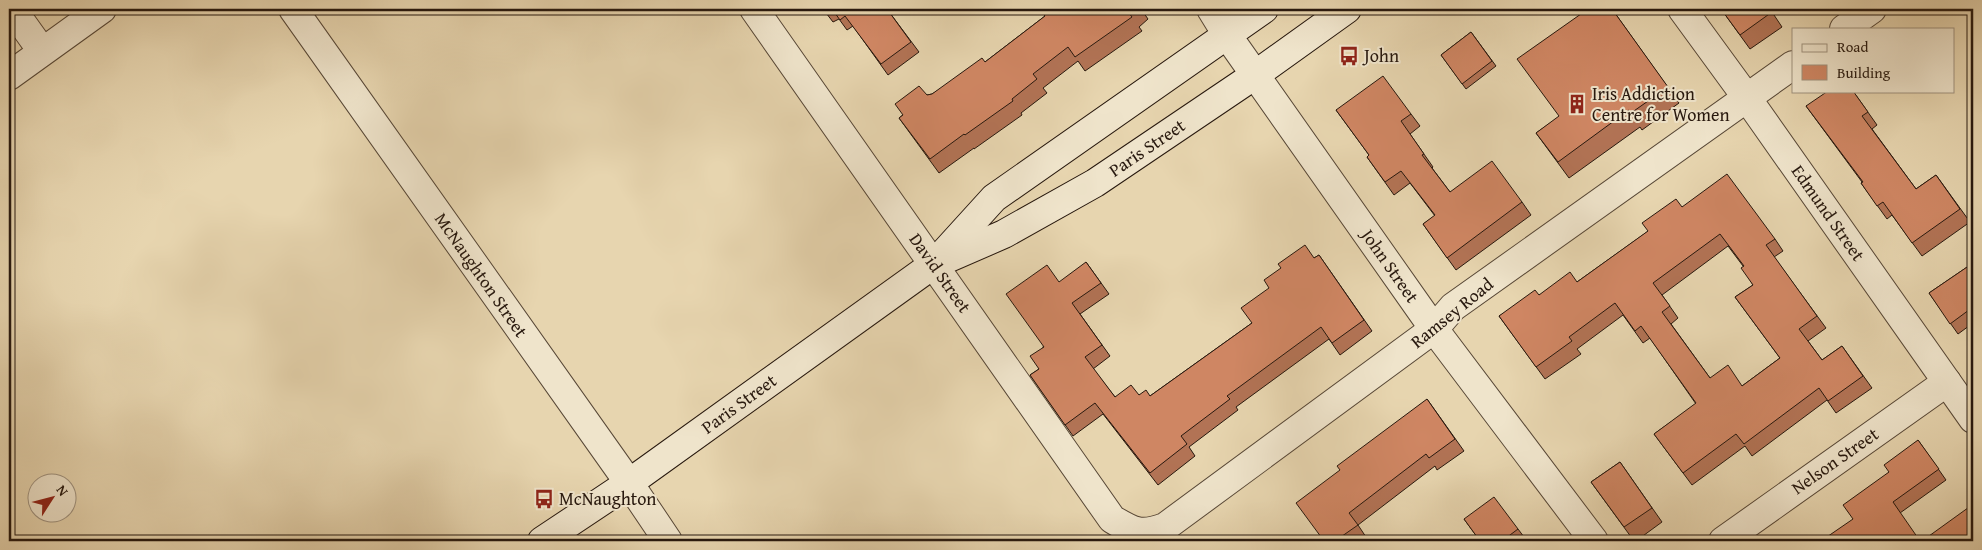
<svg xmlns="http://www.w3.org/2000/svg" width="1982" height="550" font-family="'Gentium Book Plus',serif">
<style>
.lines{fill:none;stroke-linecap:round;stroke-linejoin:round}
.minor-casing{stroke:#574736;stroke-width:30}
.tertiary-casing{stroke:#574736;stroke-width:30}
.secondary-casing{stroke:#27180e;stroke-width:30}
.minor{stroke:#efe4cb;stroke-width:28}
.tertiary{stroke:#efe4cb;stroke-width:28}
.secondary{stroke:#efe4cb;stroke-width:28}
.wall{fill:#b27355;stroke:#27180e;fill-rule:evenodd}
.building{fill:#cf8663;stroke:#27180e;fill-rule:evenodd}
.labels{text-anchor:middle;stroke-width:4;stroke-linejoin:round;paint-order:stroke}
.poi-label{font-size:18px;fill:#27180e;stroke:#efe4cb;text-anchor:start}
.street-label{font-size:18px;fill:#27180e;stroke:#efe4cb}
</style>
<rect width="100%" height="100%" fill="#e7d5af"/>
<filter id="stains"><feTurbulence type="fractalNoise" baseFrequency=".004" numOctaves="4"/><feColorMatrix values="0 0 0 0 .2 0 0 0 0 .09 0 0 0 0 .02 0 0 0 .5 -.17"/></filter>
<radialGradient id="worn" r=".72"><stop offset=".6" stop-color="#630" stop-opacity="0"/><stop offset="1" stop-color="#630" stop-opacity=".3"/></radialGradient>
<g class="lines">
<defs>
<g id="minor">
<polyline points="12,9 42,51"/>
<polyline points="293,9 629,483 668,541"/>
<path d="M754,9l358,510c22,13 28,17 53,8l269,-198 160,212"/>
<polyline points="1211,9 1227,35"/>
<polyline points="1682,9 1747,98 1973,419"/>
<polyline points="9,76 102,9"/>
<polyline points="1723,541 1947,382"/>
</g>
<g id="tertiary">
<polyline points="1844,29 1872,9"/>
<polyline points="1227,35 1434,329 1453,307 1793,65"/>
</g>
<g id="secondary">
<polyline points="942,261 1004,234 1095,183 1255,75 1347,9"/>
<polyline points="542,541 629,483 934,264 994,198 1264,9"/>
</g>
</defs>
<!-- minor casing -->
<use href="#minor" class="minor-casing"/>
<!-- tertiary casing -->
<use href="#tertiary" class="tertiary-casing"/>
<!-- secondary casing -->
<use href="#secondary" class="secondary-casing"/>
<!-- minor -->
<use href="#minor" class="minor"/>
<!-- tertiary -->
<use href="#tertiary" class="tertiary"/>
<!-- secondary -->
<use href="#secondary" class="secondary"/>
</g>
<!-- wall -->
<g class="wall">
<polygon points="823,9 887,9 919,52 888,75 853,26 847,30 839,19 833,22"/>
<polygon points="1040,9 1141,9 1148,19 1139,27 1142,31 1085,71 1078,61 1043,88 1047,93 1021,113 1022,115 974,149 974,148 939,173 899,118 927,95 932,94 985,62 1045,16"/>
<polygon points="1612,9 1679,103 1642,130 1640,127 1569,178 1536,133 1559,117"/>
<polygon points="1721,9 1770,9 1782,27 1750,49"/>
<polygon points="1471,32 1496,66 1466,89 1441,55"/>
<polygon points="1853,91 1877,125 1872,129 1916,189 1936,175 1970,222 1922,256 1892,215 1887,219 1861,183 1862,182 1806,106"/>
<polygon points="1336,110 1411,114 1420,126 1410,134 1433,167 1432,168 1450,192 1522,202 1531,215 1456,270 1423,224 1435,216 1410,183 1394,195 1367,157 1369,155"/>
<path d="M1682,207l93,32 8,12 -9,6 52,71 -18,13 14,19 20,-14 30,42 -36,25 -9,-13 -75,56 -7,-10 -53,39 -38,-51 42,-30 -46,-66 -7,5 -20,-28 -46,34 4,5 -36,25 -46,-63 40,-21 38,-13zM1728,246l15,20 10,19 -18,12 45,61 -38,28 -32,-8 -39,-54 7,-6 -16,-23z"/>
<polygon points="1319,255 1372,331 1340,355 1329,339 1236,407 1238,410 1189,447 1195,456 1158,485 1103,414 1073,436 1030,375 1039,369 1043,347 1086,262 1109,294 1080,314 1110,356 1093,369 1115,397 1139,395 1150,396 1252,323 1314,258"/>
<polygon points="1973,263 1973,323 1958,334 1929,293"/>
<polygon points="1427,399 1464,451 1437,470 1435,466 1358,525 1366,537 1360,541 1324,541"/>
<polygon points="1918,440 1946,480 1900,513 1853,519 1889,472"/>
<polygon points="1620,462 1662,522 1636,541 1634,541 1591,482"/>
<polygon points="1464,519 1518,529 1527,541 1480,541"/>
</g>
<!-- building -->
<g class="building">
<polygon points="823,9 830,9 826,12"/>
<polygon points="832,9 887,9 911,42 881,64 845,16 840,20"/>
<polygon points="1040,9 1134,9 1129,13 1132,17 1075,57 1068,47 1033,74 1037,79 1012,99 1013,101 965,135 964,134 930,159 899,118 903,115 895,104 919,86 927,95 932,94 982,58 985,62 1045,16"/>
<polygon points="1588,9 1612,9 1668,87 1631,113 1629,110 1558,162 1536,133 1559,116 1517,59"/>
<polygon points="1721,9 1770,9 1772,12 1740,35"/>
<polygon points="1471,32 1492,61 1462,84 1441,55"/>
<polygon points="1383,76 1411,114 1401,121 1424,154 1422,155 1450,192 1492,161 1522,202 1447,258 1423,224 1435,215 1401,171 1385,182 1367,157 1369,155 1336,110"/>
<polygon points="1828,91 1853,91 1868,112 1862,116 1916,189 1936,175 1960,209 1912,243 1883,202 1877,206 1861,183 1863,182 1806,106"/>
<path d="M1727,174l48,65 -9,6 51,71 -18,13 23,31 20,-14 21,30 -35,25 -9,-13 -75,56 -8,-10 -53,39 -29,-39 42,-31 -55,-77 -6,5 -20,-28 -46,34 3,4 -36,26 -37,-51 36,-26 4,5 31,-23 7,10 71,-51 -6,-8 34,-24 6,8zM1720,234l24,32 -3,2 12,17 -18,12 45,61 -38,28 -14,-21 -18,13 -48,-66 8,-6 -17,-23z"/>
<polygon points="1305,245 1314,258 1319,255 1364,320 1332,343 1321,327 1227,396 1230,399 1181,436 1187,444 1150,473 1095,403 1065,425 1030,375 1039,369 1030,356 1044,347 1006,294 1047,265 1059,282 1086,262 1101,283 1072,303 1102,345 1085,357 1115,397 1131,385 1139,395 1146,390 1150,396 1252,323 1241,308 1269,288 1264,280 1281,268 1278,264"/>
<polygon points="1973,263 1973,307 1950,324 1929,293"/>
<polygon points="1427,399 1455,439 1429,458 1426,454 1349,513 1358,525 1335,541 1324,541 1296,503 1340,470 1337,466"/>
<polygon points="1918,440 1939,469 1893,502 1920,541 1821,541 1853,519 1843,505 1889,472 1884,465"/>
<polygon points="1620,462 1652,508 1624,527 1591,482"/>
<polygon points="1494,497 1518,529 1502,541 1480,541 1464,519"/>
<polygon points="1972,505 1973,507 1973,541 1932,541 1929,536"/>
</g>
<!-- icons -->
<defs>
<symbol id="bus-bare" viewBox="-9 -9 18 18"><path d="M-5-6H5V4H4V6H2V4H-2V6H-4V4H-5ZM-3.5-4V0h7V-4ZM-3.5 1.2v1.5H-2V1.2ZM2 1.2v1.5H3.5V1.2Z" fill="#8f2418" stroke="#efe4cb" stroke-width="2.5" paint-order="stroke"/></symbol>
<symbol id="building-bare" viewBox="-9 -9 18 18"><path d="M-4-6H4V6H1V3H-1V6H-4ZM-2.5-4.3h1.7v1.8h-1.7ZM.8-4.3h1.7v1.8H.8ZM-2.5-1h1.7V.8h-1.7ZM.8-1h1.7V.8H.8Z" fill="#8f2418" stroke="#efe4cb" stroke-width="2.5" paint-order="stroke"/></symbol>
</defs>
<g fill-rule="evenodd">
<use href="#bus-bare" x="1335" y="42" width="28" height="28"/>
<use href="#building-bare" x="1563" y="90" width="28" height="28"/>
<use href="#bus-bare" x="530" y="485" width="28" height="28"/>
</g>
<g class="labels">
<!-- poi labels -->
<g class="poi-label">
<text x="1364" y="62">John</text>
<text x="1592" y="100">Iris Addiction<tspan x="1592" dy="21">Centre for Women</tspan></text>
<text x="559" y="505">McNaughton</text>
</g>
<!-- street labels -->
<g class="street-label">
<text transform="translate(1147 148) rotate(-34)" y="6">Paris Street</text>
<text transform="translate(1828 213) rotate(55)" y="6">Edmund Street</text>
<text transform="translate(1390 266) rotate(55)" y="6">John Street</text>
<text transform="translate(940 273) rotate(55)" y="6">David Street</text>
<text transform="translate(481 275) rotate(55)" y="6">McNaughton Street</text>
<text transform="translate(1452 313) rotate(-39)" y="6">Ramsey Road</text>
<text transform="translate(739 404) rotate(-36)" y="6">Paris Street</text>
<text transform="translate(1835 461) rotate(-35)" y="6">Nelson Street</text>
</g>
</g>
<!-- margin -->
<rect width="1982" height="550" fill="none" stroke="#e7d5af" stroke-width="30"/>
<rect x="10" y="10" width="1962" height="530" fill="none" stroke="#27180e" stroke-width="2.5"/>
<rect x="15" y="15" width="1952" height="520" fill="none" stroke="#27180e"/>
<!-- legend -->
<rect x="1792" y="28" width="162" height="65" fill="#efe4cb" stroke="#9f927f"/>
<rect x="1802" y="44" width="25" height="8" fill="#efe4cb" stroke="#9f927f"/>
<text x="1837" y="52" font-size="15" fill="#27180e">Road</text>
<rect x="1802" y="65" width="25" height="15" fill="#cf8663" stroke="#9f927f"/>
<text x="1837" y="78" font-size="15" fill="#27180e">Building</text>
<!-- north arrow -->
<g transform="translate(52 498) rotate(54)"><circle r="24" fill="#efe4cb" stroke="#9f927f"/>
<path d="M0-4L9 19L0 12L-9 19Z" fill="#8f2418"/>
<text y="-8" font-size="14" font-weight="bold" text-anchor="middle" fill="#27180e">N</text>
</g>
<rect width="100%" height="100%" filter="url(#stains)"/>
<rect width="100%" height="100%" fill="url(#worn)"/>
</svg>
